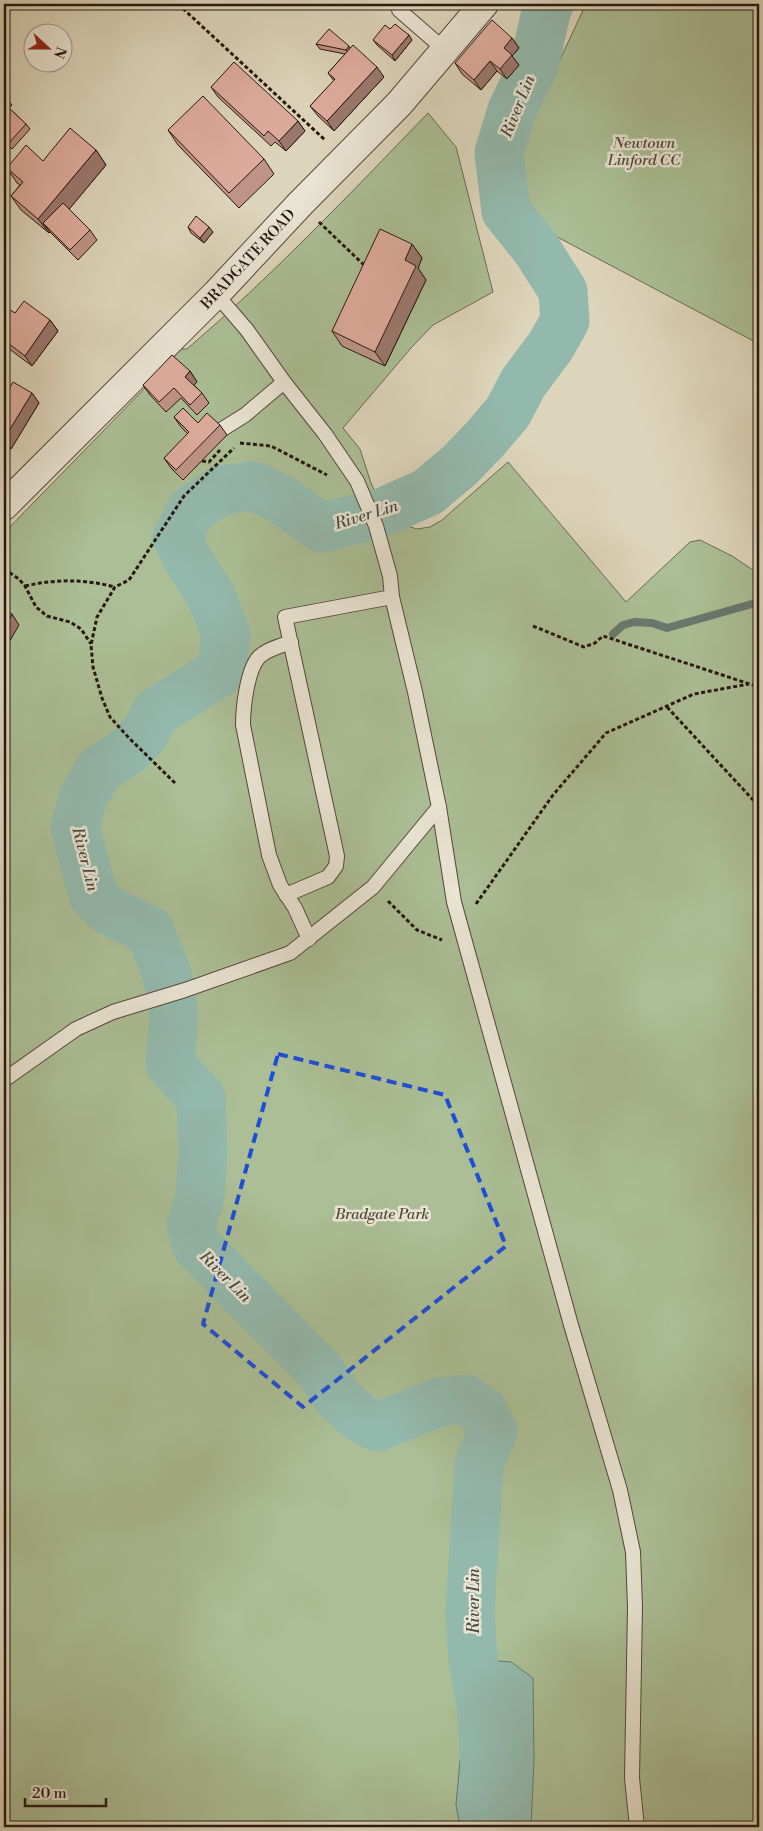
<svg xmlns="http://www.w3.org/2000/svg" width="763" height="1831" font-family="'Libre Bodoni',serif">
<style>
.green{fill:#abbe95;stroke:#696b52}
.water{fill:#93b9ad;stroke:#68796e}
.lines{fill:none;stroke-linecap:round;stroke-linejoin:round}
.stream{stroke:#68796e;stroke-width:8}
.river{stroke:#93b9ad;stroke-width:49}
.service-casing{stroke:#54473b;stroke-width:16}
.tertiary-casing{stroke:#54473b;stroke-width:30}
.path{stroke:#271810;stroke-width:3;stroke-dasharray:4 2.5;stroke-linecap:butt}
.service{stroke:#e9e4d3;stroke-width:14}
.tertiary{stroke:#e9e4d3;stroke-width:28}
.wall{fill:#bf9487;stroke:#271810}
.shaded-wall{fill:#9b786e;stroke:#271810}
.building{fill:#deac9d;stroke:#271810}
.marked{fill:none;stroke:#1d4ed8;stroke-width:4;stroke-dasharray:10 6;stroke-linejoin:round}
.labels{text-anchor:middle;stroke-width:5;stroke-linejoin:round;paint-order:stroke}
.park-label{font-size:15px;font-style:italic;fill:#4f4a38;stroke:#e9e4d3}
.street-label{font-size:15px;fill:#271810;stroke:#e9e4d3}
.water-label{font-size:16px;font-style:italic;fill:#47483f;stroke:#e9e4d3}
</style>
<rect width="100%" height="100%" fill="#ddd5bb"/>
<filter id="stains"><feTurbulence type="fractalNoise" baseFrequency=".004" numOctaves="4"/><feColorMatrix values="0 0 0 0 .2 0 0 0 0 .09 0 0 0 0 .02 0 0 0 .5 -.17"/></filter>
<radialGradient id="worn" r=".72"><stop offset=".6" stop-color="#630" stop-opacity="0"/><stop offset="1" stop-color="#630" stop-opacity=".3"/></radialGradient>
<!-- green -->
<g class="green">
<polygon points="586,4 759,4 759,344 527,221 505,171 534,115"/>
<path d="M428,113l28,34 37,145 -60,33 -22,23 -68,80 17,21 11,34 15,32 6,6 25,8 13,-2 12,-7 66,-58 118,140 64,-60 10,-2 32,16 27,18v1253h-755v-1294l140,-144 36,-40h7c85,-73 163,-155 241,-236z"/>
</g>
<!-- water -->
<polygon class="water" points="473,1659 511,1662 533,1678 534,1760 531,1827 460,1827 456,1805 460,1761 467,1735 460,1668"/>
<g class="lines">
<!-- stream -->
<polyline class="stream" points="613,634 623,625 634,622 652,623 667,628 759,602"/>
<!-- river -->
<polyline class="river" points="484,1827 487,1795 481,1705 473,1659 470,1613 479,1464 493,1431 483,1411 465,1399 439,1402 377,1427 359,1417 339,1399 319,1370 196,1245 191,1225 200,1197 203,1152 201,1098 170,1064 174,1015 167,973 149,930 109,911 93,895 75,827 83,797 99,770 128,751 145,733 156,712 222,671 226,634 211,596 188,559 177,538 191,510 221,490 253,486 281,499 322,528 381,513 428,492 460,465 485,439 508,412 523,383 550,347 565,321 563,291 537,250 506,211 499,153 512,110 534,65 545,17 549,4"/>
<defs>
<g id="service">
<polyline points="399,4 399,10 445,50"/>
<polyline points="216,294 247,330 284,382 325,434 357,481 376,526 390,576 392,597 415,692 439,807 454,902 571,1325 620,1490 633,1552 635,1607 632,1778 637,1827"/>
<polyline points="221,430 245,415 284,382"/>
<path d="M291,642c-10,4 -24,7 -32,15 -12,13 -16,51 -16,68l26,130 11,30 15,23 14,31"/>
<polyline points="286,895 328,877 336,866 337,856 285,617 392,597"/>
<polyline points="4,1080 76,1029 113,1012 185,990 290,953 373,887 439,807"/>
</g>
<polyline id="tertiary" points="4,506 216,294 300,204 399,104 484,4"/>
</defs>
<!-- service casing -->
<use href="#service" class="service-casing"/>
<!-- tertiary casing -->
<use href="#tertiary" class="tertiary-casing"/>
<!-- path -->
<g class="path">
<polyline points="178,4 325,140"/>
<polyline points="319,222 365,266"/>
<polyline points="240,443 271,446 327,475"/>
<polyline points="202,461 209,462 220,450"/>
<polyline points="4,569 19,579 25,586 36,607 47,616 70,622 81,629 91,644"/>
<path d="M25,586c31,-7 59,-7 90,1"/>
<polyline points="533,626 584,647 595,643 603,636 759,687"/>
<polyline points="755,686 759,716"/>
<polyline points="667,707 754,801 759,813"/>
<polyline points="175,783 129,738 110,717 102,698 93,667 91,645 97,617 115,587 129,580 184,496 234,448"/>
<polyline points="754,800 759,773"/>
<polyline points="388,901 417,930 442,940"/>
<polyline points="476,904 553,795 606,733 694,694 749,684"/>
</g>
<!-- service -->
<use href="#service" class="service"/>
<!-- tertiary -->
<use href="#tertiary" class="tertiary"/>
</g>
<!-- wall -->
<g class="wall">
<polygon points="390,29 412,40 395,61 377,45 373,40"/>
<polygon points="512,38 519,48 512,56 519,65 507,79 497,71 481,90 462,74 455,63"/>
<polygon points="316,44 351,48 384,77 334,131 318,116 310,106 334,81 328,73 345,54 320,49"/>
<polygon points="211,87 298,121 305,131 286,151 275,142 271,146 218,97"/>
<polygon points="4,96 12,105 9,108 26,124 30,129 12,149 4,141"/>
<polygon points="168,130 264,159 274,174 239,208 178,145"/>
<polygon points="96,150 106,165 69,209 90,230 97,240 78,260 50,232 49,233 21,210 11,196 20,185 17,183 7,168"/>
<polygon points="188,227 213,232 204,243 191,233"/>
<polygon points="412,244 422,258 418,268 426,280 385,366 342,346 332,331"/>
<polygon points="4,313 15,313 50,320 58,331 32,366 4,345"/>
<polygon points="190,371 197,382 194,385 202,393 209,403 197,415 181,398 166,412 150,395 143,385"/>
<polygon points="32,393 39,403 11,449 4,445 4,397"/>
<polygon points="174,417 198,423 220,425 227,435 183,480 171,468 164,458 188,434 181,427"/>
</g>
<!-- shaded-wall -->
<g class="shaded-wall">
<polygon points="409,35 412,40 395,61 392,55"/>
<polygon points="512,38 519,48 512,56 519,65 507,79 500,69 504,48"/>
<polygon points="349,46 353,51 350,55 346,50"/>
<polygon points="490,61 497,71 481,90 474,80"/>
<polygon points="377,67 384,77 334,131 327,121"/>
<polygon points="298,121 305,131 286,151 279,141"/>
<polygon points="96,150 106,165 51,231 43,223 50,232 49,233 38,219"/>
<polygon points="209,227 213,232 204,243 200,238"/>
<polygon points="412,244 422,258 418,268 426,280 385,366 375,352 405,260"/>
<polygon points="50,320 58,331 32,366 25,356"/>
<polygon points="190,371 197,382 192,387 185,377"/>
<polygon points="32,393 39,403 11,449 4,439"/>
<polygon points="4,584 8,591 4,599"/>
<polygon points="12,614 19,625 4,651 4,629"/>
</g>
<!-- building -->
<g class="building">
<polygon points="492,20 512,38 504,48 512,55 500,69 490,61 474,80 455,63"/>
<polygon points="395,24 409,35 392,55 373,40 385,25 390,29"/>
<polygon points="329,29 349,46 346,50 316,44"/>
<polygon points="353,45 377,67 327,121 310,106 335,79 328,73"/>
<polygon points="234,62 298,121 279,141 268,131 264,136 211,87"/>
<polygon points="4,96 8,100 4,105"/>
<polygon points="203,96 264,159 229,193 168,130"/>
<polygon points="8,107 26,124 8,144 4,140 4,111"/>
<polygon points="70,128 96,150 38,219 11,196 23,182 7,168 26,145 43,161"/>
<polygon points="63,203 90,230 70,250 43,223"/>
<polygon points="196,216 209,227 200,238 188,227"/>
<polygon points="380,229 412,244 405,260 416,266 375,352 332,331"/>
<polygon points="24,301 50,320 25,356 4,340 4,313 7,308 15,313"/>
<polygon points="172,355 190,371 185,377 202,393 190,405 174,388 159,402 143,385"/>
<polygon points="13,382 32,393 4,439 4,397"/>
<polygon points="183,408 198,423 207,413 220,425 176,470 164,458 189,432 174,417"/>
<polygon points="4,610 12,614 4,629"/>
</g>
<!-- marked area -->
<path class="marked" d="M278,1054l167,41 61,151 -203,161 -100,-83z"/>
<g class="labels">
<!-- park labels -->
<g class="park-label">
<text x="644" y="148">Newtown<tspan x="644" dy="17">Linford CC</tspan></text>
<text x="382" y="1219">Bradgate Park</text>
</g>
<!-- street labels -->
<g class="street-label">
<text transform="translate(248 259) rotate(-47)" y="5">BRADGATE ROAD</text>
</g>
<!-- water labels -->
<g class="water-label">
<text transform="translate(517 106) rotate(-68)" y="6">River Lin</text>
<text transform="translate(366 514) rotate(-17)" y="6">River Lin</text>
<text transform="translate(86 859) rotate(76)" y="6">River Lin</text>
<text transform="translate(226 1276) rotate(45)" y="6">River Lin</text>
<text transform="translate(473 1601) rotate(-90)" y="6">River Lin</text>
</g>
</g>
<!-- margin -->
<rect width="763" height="1831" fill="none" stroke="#ddd5bb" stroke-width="20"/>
<rect x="5" y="5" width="753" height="1821" fill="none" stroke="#271810" stroke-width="2.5"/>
<rect x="10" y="10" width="743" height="1811" fill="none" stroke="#271810"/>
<!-- north arrow -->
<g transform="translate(48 48) rotate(111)"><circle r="24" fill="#e9e4d3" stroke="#9b9285"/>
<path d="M0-4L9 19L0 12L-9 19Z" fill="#8f2418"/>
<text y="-8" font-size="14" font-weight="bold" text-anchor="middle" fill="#271810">N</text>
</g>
<!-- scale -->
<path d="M25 1798v8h81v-8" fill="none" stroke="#271810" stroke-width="2.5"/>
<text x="32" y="1798" font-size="15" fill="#271810" stroke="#e9e4d3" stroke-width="4" paint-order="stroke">20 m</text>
<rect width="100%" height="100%" filter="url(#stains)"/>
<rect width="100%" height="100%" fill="url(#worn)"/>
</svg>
